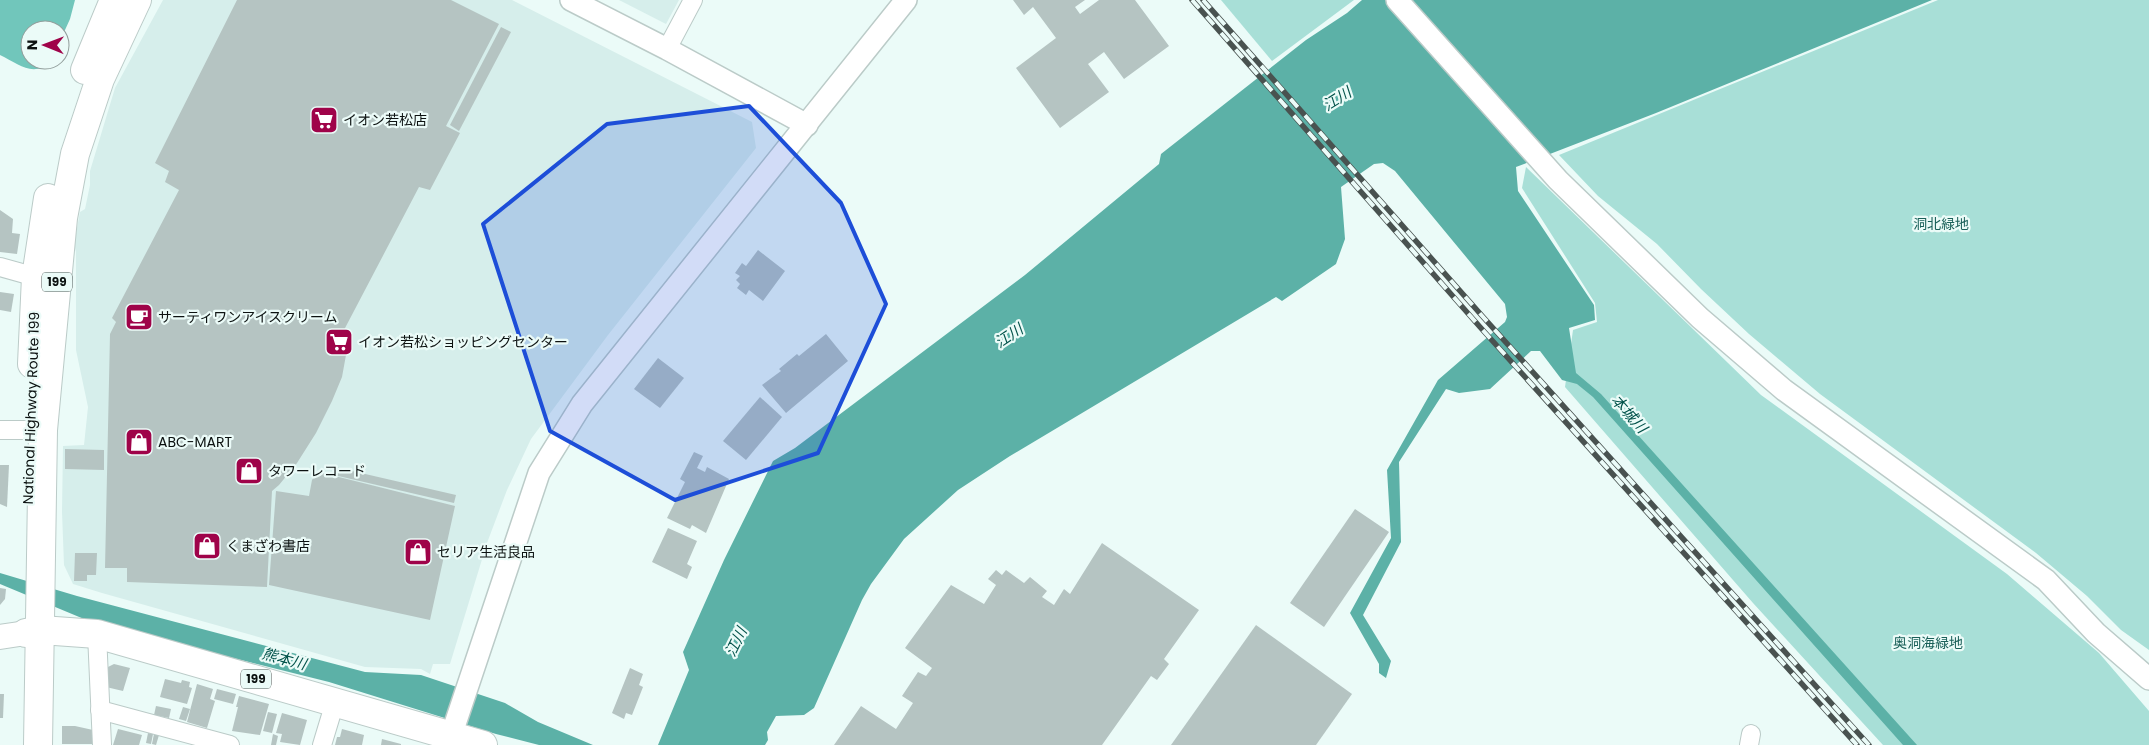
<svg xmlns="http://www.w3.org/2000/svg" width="2149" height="745" font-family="Poppins,'Noto Sans JP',sans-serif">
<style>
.built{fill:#d6eeeb}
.green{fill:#a8dfd7}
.forest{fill:#71c6bb}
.water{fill:#5cb1a7}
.building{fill:#b5c4c2}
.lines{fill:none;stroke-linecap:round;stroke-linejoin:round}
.minor-casing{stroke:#bbcbc8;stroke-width:20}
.tertiary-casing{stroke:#bbcbc8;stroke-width:24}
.secondary-casing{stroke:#bbcbc8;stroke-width:26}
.trunk-casing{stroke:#bbcbc8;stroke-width:30}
.minor{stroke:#fff;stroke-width:18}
.tertiary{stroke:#fff;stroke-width:21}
.secondary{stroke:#fff;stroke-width:24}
.trunk{stroke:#fff;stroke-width:28}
.rail-casing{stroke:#495250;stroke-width:5.5}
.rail{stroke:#ebfbf8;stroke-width:4;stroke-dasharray:11;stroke-linecap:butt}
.marked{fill:#1d4ed8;fill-opacity:0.2;stroke:#1d4ed8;stroke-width:4;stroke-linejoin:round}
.labels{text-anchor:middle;stroke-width:4.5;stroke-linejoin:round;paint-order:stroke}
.shield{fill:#ebfbf8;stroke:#4f5856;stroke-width:1}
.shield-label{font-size:12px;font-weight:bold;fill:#0c1211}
.poi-label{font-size:14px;fill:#0c1211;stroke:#ebfbf8;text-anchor:start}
.park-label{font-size:14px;fill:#1a6059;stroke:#ebfbf8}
.street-label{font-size:14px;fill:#0c1211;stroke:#ebfbf8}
.water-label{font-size:15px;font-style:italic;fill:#03534b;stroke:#ebfbf8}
</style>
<rect width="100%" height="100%" fill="#ebfbf8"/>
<!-- built -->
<g class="built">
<polygon points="163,0 512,0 752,122 756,148 608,335 531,439 507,490 487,543 450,664 433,664 430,674 421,669 365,667 102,593 73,584 64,565 62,512 63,446 84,445 88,407 76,350 76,252 74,244 80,212 85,209 90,185 90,171 115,88"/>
<polygon points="619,0 679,0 666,24"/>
</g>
<!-- green -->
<g class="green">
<polygon points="1221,0 1354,0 1272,61"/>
<polygon points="1938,0 2149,0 2149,650 2121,630 2087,596 2036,553 1820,394 1749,334 1701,289 1657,244 1598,196 1559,155"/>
<polygon points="1526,167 1761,395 2007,574 2099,653 2149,711 2149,745 1883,745 1753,603 1565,387 1573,330 1597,322 1595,303 1522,188"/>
</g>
<!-- forest -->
<path class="forest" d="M0,0h75l-5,19 -10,22v-11h-30v30h22c-18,19 -33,4 -52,-5z"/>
<!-- water -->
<g class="water">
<polygon points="1362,0 1932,0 1656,113 1516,167 1518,191 1594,305 1595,320 1569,328 1576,373 1601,394 1917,745 1903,745 1593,397 1577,384 1562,380 1540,351 1531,351 1490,389 1459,393 1446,389 1399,462 1401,542 1363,615 1391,661 1386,678 1379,673 1379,664 1350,613 1391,538 1387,470 1438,380 1505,322 1507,317 1505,304 1395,171 1383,163 1374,164 1341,187 1345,239 1336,264 1282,301 1276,297 1010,456 958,490 904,539 871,584 862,600 814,708 804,715 776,716 767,732 768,740 765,745 658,745 689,670 683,652 724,560 773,461 795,448 1025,275 1159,164 1161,154 1306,40 1347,13"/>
<polygon points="0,573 77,596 365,672 421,675 505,703 538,722 593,745 539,745 496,734 329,682 96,624 0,584"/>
</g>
<!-- building -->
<g class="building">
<polygon points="237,0 451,0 499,24 446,126 460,133 430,190 419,187 344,330 350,333 342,377 332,401 316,433 297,463 279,485 272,491 267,587 127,582 127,568 105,568 110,334 116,322 112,318 179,190 165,182 169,171 155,163"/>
<polygon points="1013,0 1085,0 1075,7 1080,14 1099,0 1135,0 1169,46 1124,79 1104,52 1088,64 1109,92 1060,128 1016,68 1056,38 1033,7 1024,15"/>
<polygon points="501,27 511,32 459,131 450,125"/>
<polygon points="0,210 13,219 12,233 20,234 17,254 0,252"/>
<polygon points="758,250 785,271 763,301 749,290 746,295 737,288 740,284 736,280 740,276 735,273 742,263 746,266"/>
<polygon points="0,292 14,294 11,312 0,310"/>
<polygon points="826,334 848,361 786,413 762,385 781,371 779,369 797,354 799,356"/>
<polygon points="658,358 684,378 660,408 634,389"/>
<polygon points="760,397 782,417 746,460 723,441"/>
<polygon points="65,449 104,450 104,470 65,469"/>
<polygon points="694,452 703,456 697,468 705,472 707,467 729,479 706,533 692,525 690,529 667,518 685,482 680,479"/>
<polygon points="0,465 9,465 7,507 0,504"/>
<polygon points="335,467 456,495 454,503 334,475"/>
<polygon points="323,473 455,506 430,620 269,585 276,491 309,496 312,480 316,474"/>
<polygon points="1355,509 1389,532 1324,627 1290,603"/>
<polygon points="668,528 697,541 687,564 692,567 687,579 652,562"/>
<polygon points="1102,543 1199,610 1164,659 1169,664 1157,680 1151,676 1102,745 834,745 861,706 896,729 913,703 902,696 918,672 926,676 932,668 905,648 951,585 984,604 996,585 988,579 996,570 1002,575 1006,570 1024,583 1030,577 1047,591 1042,597 1054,605 1064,589 1070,594"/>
<polygon points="75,553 97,553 96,575 87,575 87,581 74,581"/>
<polygon points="0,588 6,589 5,599 0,605"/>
<polygon points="1256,625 1352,694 1316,745 1171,745"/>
<polygon points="114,664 130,668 123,691 106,687 106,668"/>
<polygon points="630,668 643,674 639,685 643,687 632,715 626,713 624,719 612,713"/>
<polygon points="165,679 181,683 182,680 190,682 189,687 192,688 187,704 160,697"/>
<polygon points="197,684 213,689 210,699 215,701 207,728 187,722"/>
<polygon points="217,689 236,694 233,704 214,699"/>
<polygon points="0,694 4,694 3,718 0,718"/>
<polygon points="239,696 269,704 260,735 232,731 238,707 236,707"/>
<polygon points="156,706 171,709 169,718 154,715"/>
<polygon points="183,707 190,709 186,721 179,719"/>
<polygon points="268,712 277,714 272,733 263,731"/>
<polygon points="282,713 307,720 300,745 280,742 282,734 276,733"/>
<polygon points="62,726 75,726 93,730 93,744 62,744"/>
<polygon points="118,729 142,735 139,745 113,745"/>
<polygon points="342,729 364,735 362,745 335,745 337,737 340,737"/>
<polygon points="148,733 153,734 151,744 146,743"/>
<polygon points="154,734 159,735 156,745 152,744"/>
<polygon points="273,734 278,736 276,745 271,745"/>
<polygon points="382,739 401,744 401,745 381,745"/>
</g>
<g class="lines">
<defs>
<g id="minor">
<polyline points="667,49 693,0"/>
<polyline points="0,267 36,277"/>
<polyline points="0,430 43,430"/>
<polyline points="97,634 102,745"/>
<polyline points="100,710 230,745"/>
<polyline points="322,745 335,702"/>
<polyline points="1749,745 1751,734"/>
</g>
<g id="tertiary">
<polyline points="571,0 667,49 807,125"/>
<polyline points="1397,0 1558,180 1700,318 1784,390 2046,580 2096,633 2149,679"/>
<polyline points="451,736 539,473 582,404 906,0"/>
</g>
<polyline id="secondary" points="0,637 26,633"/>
<g id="trunk">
<polyline points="85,70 114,0"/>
<polyline points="32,364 36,277 48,198"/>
<polyline points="26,633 41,630 97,634 483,745"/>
<polyline points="38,745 43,430 63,218 75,154 100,79 137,0"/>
</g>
</defs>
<!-- minor casing -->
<use href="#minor" class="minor-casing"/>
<!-- tertiary casing -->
<use href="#tertiary" class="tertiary-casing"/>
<!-- secondary casing -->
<use href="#secondary" class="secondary-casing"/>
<!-- trunk casing -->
<use href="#trunk" class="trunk-casing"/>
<!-- minor -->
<use href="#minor" class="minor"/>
<!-- tertiary -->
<use href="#tertiary" class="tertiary"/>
<!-- secondary -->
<use href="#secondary" class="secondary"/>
<!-- trunk -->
<use href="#trunk" class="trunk"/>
<defs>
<g id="rail">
<polyline points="1192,0 1480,327 1857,745"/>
<polyline points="1203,0 1484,318 1869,745"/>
</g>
</defs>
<!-- rail casing -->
<use href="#rail" class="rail-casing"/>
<!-- rail -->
<use href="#rail" class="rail"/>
</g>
<!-- marked area -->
<path class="marked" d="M749,106l92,97 45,101 -68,149 -143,47 -125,-69 -67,-207 124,-100z"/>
<!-- icons -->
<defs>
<symbol id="supermarket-square" viewBox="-11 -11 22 22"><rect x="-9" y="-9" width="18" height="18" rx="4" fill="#9f0349" stroke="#ebfbf8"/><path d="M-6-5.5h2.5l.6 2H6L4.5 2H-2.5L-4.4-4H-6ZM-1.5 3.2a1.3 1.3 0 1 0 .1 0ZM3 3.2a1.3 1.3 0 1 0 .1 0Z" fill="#fff"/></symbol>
<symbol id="cafe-square" viewBox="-11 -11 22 22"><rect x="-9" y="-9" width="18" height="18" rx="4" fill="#9f0349" stroke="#ebfbf8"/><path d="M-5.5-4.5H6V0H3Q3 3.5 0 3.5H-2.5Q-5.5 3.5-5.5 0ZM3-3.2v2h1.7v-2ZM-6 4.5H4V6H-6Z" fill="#fff"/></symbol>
<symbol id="shop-square" viewBox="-11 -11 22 22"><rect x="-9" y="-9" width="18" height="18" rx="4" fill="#9f0349" stroke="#ebfbf8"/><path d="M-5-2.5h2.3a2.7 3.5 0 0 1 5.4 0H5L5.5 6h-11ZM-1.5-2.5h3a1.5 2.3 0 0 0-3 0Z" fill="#fff"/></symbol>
</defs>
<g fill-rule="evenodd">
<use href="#supermarket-square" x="308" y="104" width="32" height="32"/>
<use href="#cafe-square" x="123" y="301" width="32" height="32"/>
<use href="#supermarket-square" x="323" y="326" width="32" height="32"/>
<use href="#shop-square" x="123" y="426" width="32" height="32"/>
<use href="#shop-square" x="233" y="455" width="32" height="32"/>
<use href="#shop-square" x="191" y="530" width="32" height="32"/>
<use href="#shop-square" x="402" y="536" width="32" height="32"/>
</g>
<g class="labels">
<!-- shield labels -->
<g class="shield">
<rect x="42" y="272.5" width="30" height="19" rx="4"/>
<rect x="241" y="669.5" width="30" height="19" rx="4"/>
</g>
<g class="shield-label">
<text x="57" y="286">199</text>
<text x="256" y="683">199</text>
</g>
<!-- poi labels -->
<g class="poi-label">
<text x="343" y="125">イオン若松店</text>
<text x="158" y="322">サーティワンアイスクリーム</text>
<text x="358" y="347">イオン若松ショッピングセンター</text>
<text x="158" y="447">ABC-MART</text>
<text x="268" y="476">タワーレコード</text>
<text x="226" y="551">くまざわ書店</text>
<text x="437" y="557">セリア生活良品</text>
</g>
<!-- park labels -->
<g class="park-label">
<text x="1941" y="229">洞北緑地</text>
<text x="1928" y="648">奥洞海緑地</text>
</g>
<!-- street labels -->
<g class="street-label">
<text transform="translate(31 408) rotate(-88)" y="5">National Highway Route 199</text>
</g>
<!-- water labels -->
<g class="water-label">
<text transform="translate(1337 99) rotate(-32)" y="5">江川</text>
<text transform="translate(1009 336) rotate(-34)" y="5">江川</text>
<text transform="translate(1629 414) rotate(48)" y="5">本城川</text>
<text transform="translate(736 642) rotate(-64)" y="5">江川</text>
<text transform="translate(284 659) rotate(15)" y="5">熊本川</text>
</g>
</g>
<!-- north arrow -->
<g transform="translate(45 45) rotate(271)"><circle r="24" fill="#ebfbf8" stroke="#929e9c"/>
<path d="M0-4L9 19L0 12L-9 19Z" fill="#9f0349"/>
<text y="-8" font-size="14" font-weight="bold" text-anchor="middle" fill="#0c1211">N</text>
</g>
</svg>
